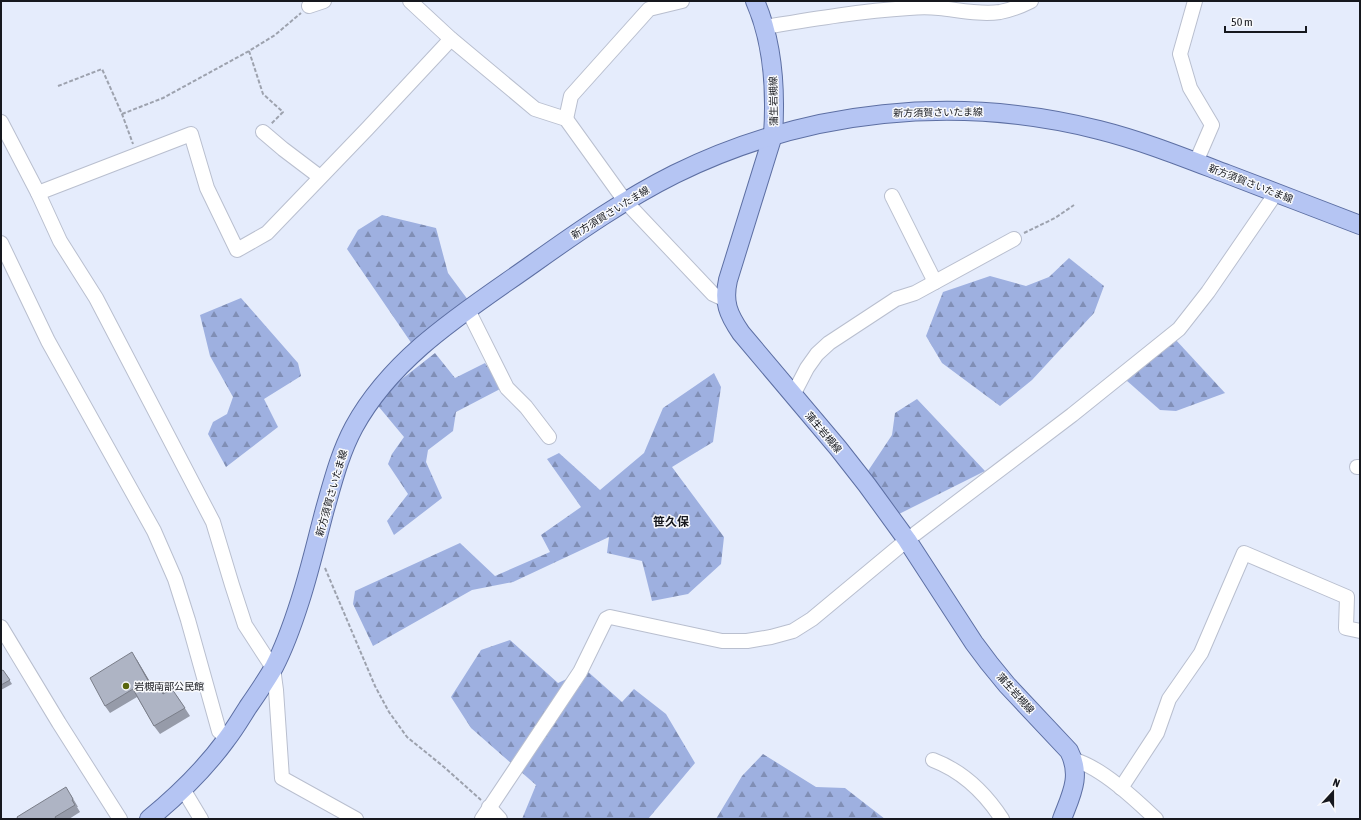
<svg xmlns="http://www.w3.org/2000/svg" width="1361" height="820" font-family="'Asap Condensed','Noto Sans JP',sans-serif">
<style>
.forest{fill:url(#forest-firs)}
.lines{fill:none;stroke-linecap:round;stroke-linejoin:round}
.minor-casing{stroke:#b9bfcf;stroke-width:16}
.major-casing{stroke:#5d6fa3;stroke-width:20}
.path{stroke:#9da2ae;stroke-width:2;stroke-dasharray:4 2;stroke-linecap:butt}
.minor{stroke:#fff;stroke-width:14}
.major{stroke:#b5c5f3;stroke-width:18}
.wall{fill:#969ba9}
.shaded-wall{fill:#7a7e89}
.building{fill:#aeb4c4;stroke:#7a7e89}
.poi-dot{fill:#59660d;stroke:#f8f9fc;stroke-width:1.5}
.labels{text-anchor:middle;stroke-width:3;stroke-linejoin:round;paint-order:stroke}
.street-label{font-size:10px;fill:#16181e;stroke:#f8f9fc}
.poi-label{font-size:10px;fill:#16181e;stroke:#f8f9fc;text-anchor:start}
.quarter-label{font-size:12px;font-weight:bold;fill:#16181e;stroke:#f8f9fc}
</style>
<defs>
<pattern id="forest-firs" width="22" height="20" patternUnits="userSpaceOnUse"><rect width="22" height="20" fill="#9eb0e0"/><path d="M5 1l3.5 6h-7zM16 11l3.5 6h-7z" fill="#808eb5"/></pattern>
</defs>
<rect width="100%" height="100%" fill="#e5ecfc"/>
<!-- forest -->
<g class="forest">
<polygon points="382,215 436,228 448,273 471,304 412,344 347,249 358,230"/>
<polygon points="1069,258 1104,286 1094,313 1032,380 1000,406 942,363 926,336 943,292 990,276 1026,286 1049,277"/>
<polygon points="241,298 298,363 301,376 264,399 278,427 226,467 208,434 213,422 227,414 233,397 210,356 200,315"/>
<polygon points="1175,339 1225,393 1176,411 1160,410 1126,380"/>
<polygon points="435,353 455,378 485,363 502,388 456,412 453,431 428,450 426,462 442,498 394,535 387,521 408,494 388,464 392,454 404,437 374,401"/>
<polygon points="714,373 721,387 713,442 672,467 724,537 721,564 688,594 652,601 642,561 607,553 609,537 513,582 472,590 373,646 353,604 355,591 460,543 495,576 550,552 541,535 581,507 547,459 559,453 600,490 644,453 663,408"/>
<polygon points="917,399 985,471 899,514 868,471 892,435 895,413"/>
<polygon points="510,640 558,683 586,670 622,702 634,689 666,714 695,763 648,819 522,819 536,785 471,728 451,697 481,650"/>
<polygon points="763,754 816,787 845,788 885,819 716,819 742,776"/>
</g>
<g class="lines">
<defs>
<g id="minor">
<polyline points="410,1 451,39 535,109 566,119 625,201 713,294 726,300"/>
<polyline points="1195,1 1180,54 1190,88 1212,125 1196,162"/>
<polyline points="309,6 324,1"/>
<path d="M765,27c48,-8 95,-16 144,-19 10,-1 21,-1 30,0 20,2 41,7 61,4 11,-2 21,-6 31,-11"/>
<polyline points="566,119 571,96 649,9 682,1"/>
<polyline points="1,122 38,193 60,241 96,298 213,522 232,585 245,625 273,668 276,690 282,778 356,819"/>
<polyline points="263,132 283,149 320,177"/>
<polyline points="38,193 191,134 207,188 237,250 267,233 367,129 451,39"/>
<polyline points="892,196 935,282"/>
<polyline points="1,243 48,341 154,531 175,579 188,620 219,731 227,739"/>
<polyline points="468,310 507,388 526,407 549,437"/>
<polyline points="793,395 807,368 817,354 829,343 896,299 915,293 1014,239"/>
<polyline points="1357,467 1360,467"/>
<polyline points="1,627 59,723 120,819"/>
<path d="M933,760c29,11 52,33 69,59"/>
<path d="M1074,760c27,7 62,40 82,59"/>
<polyline points="1121,788 1157,733 1169,699 1201,653 1244,553 1347,597 1346,628 1360,631"/>
<polyline points="183,789 201,819"/>
<polyline points="489,807 500,819"/>
<polyline points="482,819 580,672 606,619 610,617 722,641 747,641 771,637 793,631 812,619 907,540 1072,415 1179,329 1208,292 1276,193"/>
</g>
<g id="major">
<path d="M755,1c18,41 21,90 18,134l-45,145c-5,22 0,34 13,53l97,115 29,37 40,55 67,103 15,20 18,22 62,66c13,25 2,44 -7,68"/>
<path d="M149,819c28,-23 55,-49 77,-79 8,-10 15,-22 22,-33 9,-13 18,-26 26,-40 11,-21 19,-44 26,-66 10,-31 17,-62 25,-92 8,-28 15,-56 29,-82 40,-73 114,-117 180,-164 45,-32 91,-64 141,-89 132,-65 282,-80 424,-44 44,11 86,28 128,44 44,17 89,34 133,51"/>
</g>
</defs>
<!-- minor casing -->
<use href="#minor" class="minor-casing"/>
<!-- major casing -->
<use href="#major" class="major-casing"/>
<!-- path -->
<g class="path">
<polyline points="249,51 263,94 283,112 271,124"/>
<polyline points="58,86 102,69 122,114 133,144"/>
<polyline points="122,114 163,98 249,51 275,35 301,13"/>
<polyline points="1024,233 1055,218 1074,205"/>
<polyline points="325,568 375,686 389,712 407,737 444,767 481,800"/>
</g>
<!-- minor -->
<use href="#minor" class="minor"/>
<!-- major -->
<use href="#major" class="major"/>
</g>
<!-- wall -->
<g class="wall">
<polygon points="137,660 151,684 157,682 162,689 164,694 177,696 190,716 160,734 154,726 137,697 110,713 105,706"/>
<polygon points="3,670 12,684 1,690 1,671"/>
<polygon points="71,795 78,807 77,807 80,812 69,819 18,819"/>
</g>
<!-- shaded-wall -->
<g class="shaded-wall">
<polygon points="132,652 137,660 156,692 150,684"/>
<polygon points="157,682 162,689 168,702 163,694"/>
</g>
<!-- building -->
<g class="building">
<polygon points="132,652 150,684 157,682 163,694 172,689 185,708 154,726 133,689 105,706 90,678"/>
<polygon points="3,670 10,680 1,685 1,671"/>
<polygon points="66,787 73,799 72,800 75,805 55,817 56,819 18,819 17,817"/>
</g>
<!-- markers -->
<circle class="poi-dot" cx="126" cy="686" r="4"/>
<g class="labels">
<!-- street labels -->
<g class="street-label">
<text transform="translate(773 101) rotate(-91)" y="4">蒲生岩槻線</text>
<text transform="translate(938 112) rotate(-1)" y="4">新方須賀さいたま線</text>
<text transform="translate(1251 183) rotate(21)" y="4">新方須賀さいたま線</text>
<text transform="translate(610 212) rotate(-32)" y="4">新方須賀さいたま線</text>
<text transform="translate(824 432) rotate(50)" y="4">蒲生岩槻線</text>
<text transform="translate(331 493) rotate(-74)" y="4">新方須賀さいたま線</text>
<text transform="translate(1016 693) rotate(48)" y="4">蒲生岩槻線</text>
</g>
<!-- poi labels -->
<g class="poi-label">
<text x="134" y="690">岩槻南部公民館</text>
</g>
<!-- quarter labels -->
<g class="quarter-label">
<text x="671" y="526">笹久保</text>
</g>
</g>
<!-- border -->
<rect width="1361" height="820" fill="none" stroke="#16181e" stroke-width="4"/>
<!-- north arrow -->
<g transform="translate(1333 792) rotate(21)" stroke="#f8f9fc" stroke-width="3" paint-order="stroke">
<path d="M0-3L7 15L0 10L-7 15Z" fill="#16181e"/>
<text y="-6" font-size="11" font-weight="bold" text-anchor="middle" fill="#16181e">N</text>
</g>
<!-- scale -->
<path d="M1225 26v6h81v-6" fill="none" stroke="#16181e" stroke-width="2"/>
<text x="1231" y="26" font-size="12" fill="#16181e" stroke="#f8f9fc" stroke-width="3" paint-order="stroke">50 m</text>
</svg>
